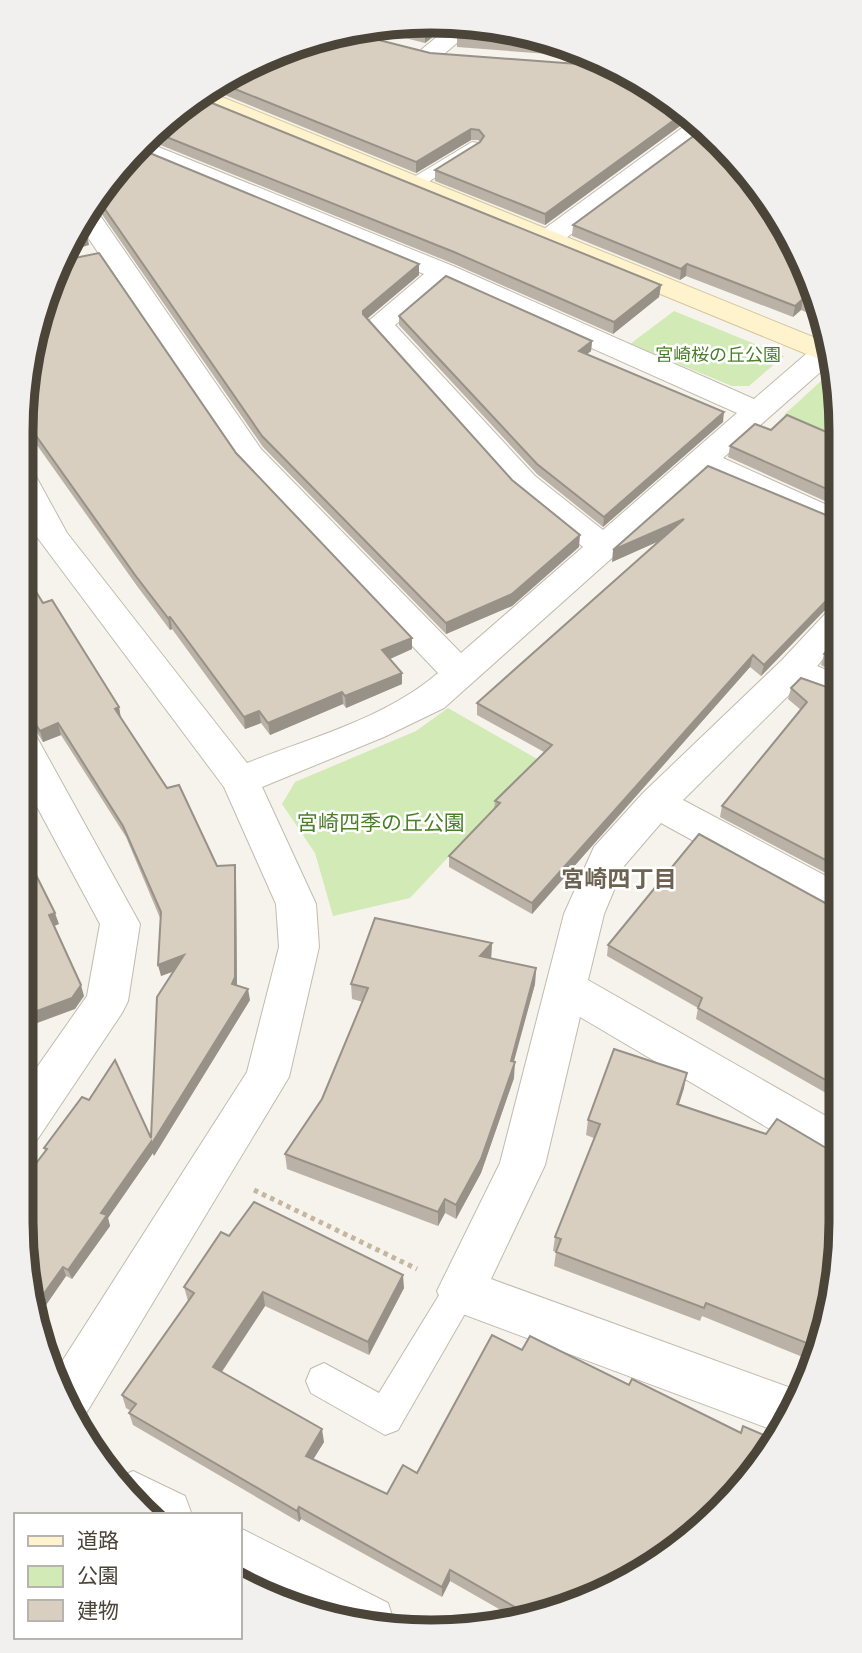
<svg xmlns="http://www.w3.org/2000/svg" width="862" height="1653" font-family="'IBM Plex Sans','Noto Sans JP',sans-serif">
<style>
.green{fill:#d2eab5}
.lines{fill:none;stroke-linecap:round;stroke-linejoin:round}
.lane-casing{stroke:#c2bbae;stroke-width:2}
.street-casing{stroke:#c2bbae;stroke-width:2}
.secondary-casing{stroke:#d6c79b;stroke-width:2}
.path{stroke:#c4b79f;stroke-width:5;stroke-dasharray:4.5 4.5;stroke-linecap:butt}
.lane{fill:#fff;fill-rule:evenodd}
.street{fill:#fff;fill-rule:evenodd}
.secondary{fill:#fff3cd;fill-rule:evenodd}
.wall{fill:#bab2a6}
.shaded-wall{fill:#979187}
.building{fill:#d8cfc1;stroke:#979187;stroke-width:2}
.labels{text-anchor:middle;stroke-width:5;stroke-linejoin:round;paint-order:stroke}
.far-park-label{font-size:18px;fill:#4a7f2a;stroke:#fff}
.park-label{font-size:21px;fill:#4a7f2a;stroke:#fff}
.neighbourhood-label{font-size:23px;font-weight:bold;fill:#6e6250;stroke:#fff}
.rim{fill:none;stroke:#4b4439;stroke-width:9}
</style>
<rect width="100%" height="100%" fill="#f6f3ec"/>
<!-- green -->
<g class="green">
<polygon points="674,311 784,356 749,386 732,386 630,344"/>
<polygon points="837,380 838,437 784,415 821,381"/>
<polygon points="448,708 539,760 410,898 333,916 315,853 282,804 295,782 416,731"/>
</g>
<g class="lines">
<defs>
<g id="lane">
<polygon points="472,142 478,143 481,147 478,151 420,187 406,187 404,183"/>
<polygon points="461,1275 473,1279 478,1291 398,1430 385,1435 311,1393 306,1381 311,1369 324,1363 379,1393 449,1279"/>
</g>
<g id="street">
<polygon points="455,22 476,27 438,59 422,59 419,54 422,49"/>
<polygon points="690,116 706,128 700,138 558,244 549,246 540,244 536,238 540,232 682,128"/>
<path d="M146,142l307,124 301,133 66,-57 7,-2 6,21 -110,97 115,52v22l-132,-58 -262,234 -60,29 -122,50 54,117 3,43 -30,130 -204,338 -8,3 -23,-44 193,-302 32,-125 -3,-43 -52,-117 -187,-250 -15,-29v-40l11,3 34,62 180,230c63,-25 139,-45 191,-90l-199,-210 -158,-236 12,-17 4,1 164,238 200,204 122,-106 -70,-57 -148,-166 59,-50 -288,-119zM446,283l291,130 -134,117 -68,-54 -140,-151z"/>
<polygon points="838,609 838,642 817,666 838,675 838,702 798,686 683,800 839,883 839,918 825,913 661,823 624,866 604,914 588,980 840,1124 840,1167 824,1161 580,1017 545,1165 491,1279 802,1392 799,1404 778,1432 444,1307 437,1291 500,1163 564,914 594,847 643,793 782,660 826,613"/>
<polygon points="22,730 35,734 140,924 128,1001 122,1013 37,1140 21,1145 21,1090 87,996 100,924 21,777"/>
<polygon points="133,1471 185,1496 192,1515 152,1515 114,1480"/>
<polygon points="240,1528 388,1603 395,1625 325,1618 240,1579"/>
</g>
<polygon id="secondary" points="212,93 828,343 833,362 821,360 195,103"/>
</defs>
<!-- lane casing -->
<use href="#lane" class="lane-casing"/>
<!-- street casing -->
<use href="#street" class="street-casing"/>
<!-- secondary casing -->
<use href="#secondary" class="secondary-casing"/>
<!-- path -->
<polyline class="path" points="254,1190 417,1269"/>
<!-- lane -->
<use href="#lane" class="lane"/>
<!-- street -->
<use href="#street" class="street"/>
<!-- secondary -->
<use href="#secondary" class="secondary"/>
</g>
<!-- wall -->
<g class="wall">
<polygon points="451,23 425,43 381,32"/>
<polygon points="470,25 587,57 457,47 457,36"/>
<polygon points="300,43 618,67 689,114 680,126 545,225 435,181 435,170 480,142 478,140 471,140 416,173 215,91"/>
<polygon points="161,122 661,285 659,297 613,334 454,264 148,140"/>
<polygon points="703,129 810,274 822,319 801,310 793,317 686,276 680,280 572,236 573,225"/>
<polygon points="140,149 419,275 367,319 512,480 579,547 512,606 446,634 263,447 99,210 94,209"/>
<polygon points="399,316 592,341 591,351 587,354 723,422 603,527 537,474 399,325"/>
<polygon points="22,405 236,453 412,638 412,649 390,659 402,673 402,684 346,708 343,704 270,735 261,723 245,729 172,629 170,630 137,586 22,424"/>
<polygon points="771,430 838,437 838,507 728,457 730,446"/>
<polygon points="708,466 824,611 761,676 750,667 532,914 449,867 449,856 494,809 495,801 544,752 477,715 477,703 660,540 612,562"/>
<polygon points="22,569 43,603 119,707 121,719 217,866 235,865 236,876 237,985 250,1000 154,1156 153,1153 108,1218 110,1226 72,1279 66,1276 37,1318 45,1151 44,1148 151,1138 174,971 161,976 160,918 126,837 61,735 43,742 36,731 22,728"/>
<polygon points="838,637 838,674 821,665 824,654"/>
<polygon points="791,688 838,691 839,880 720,817 722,806 801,710 788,699"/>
<polygon points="827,904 839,908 840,1101 696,1019 698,1008 607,956 608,945"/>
<polygon points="492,943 491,959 536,968 535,984 513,1062 514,1078 481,1173 456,1219 445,1213 438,1226 287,1169 285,1154 322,1099 363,1002 352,999 351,984"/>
<polygon points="684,1088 679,1104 766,1134 828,1149 840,1153 840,1176 837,1180 840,1248 810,1360 702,1316 700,1321 554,1266 556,1252 553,1251 555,1237 594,1138 586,1135 588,1120"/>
<polygon points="229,1236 404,1288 369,1355 265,1306 222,1372 324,1442 313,1459 387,1494 417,1473 522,1350 629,1385 741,1433 773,1439 588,1601 515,1618 450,1581 442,1597 301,1519 299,1522 133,1425 129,1413 131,1411 126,1408 122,1395 188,1301 184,1287"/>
</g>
<!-- shaded-wall -->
<g class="shaded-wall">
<polygon points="451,23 425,43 425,33 435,25"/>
<polygon points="684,111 689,114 680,126 545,225 545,214"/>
<polygon points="471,129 471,140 416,173 416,162"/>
<polygon points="87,234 89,245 63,253 63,249 72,238"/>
<polygon points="419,264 419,275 363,322 363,311"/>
<polygon points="687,264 686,276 680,280 681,269"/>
<polygon points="661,285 659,297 613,334 614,322"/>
<polygon points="803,299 801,310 793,317 795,306"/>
<polygon points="592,341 591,351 579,361 579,351"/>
<polygon points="724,412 723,422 603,527 604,517"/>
<polygon points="684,519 682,531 612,562 613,550"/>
<polygon points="580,535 579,547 512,606 446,634 446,623"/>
<polygon points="838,597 838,607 824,611 761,676 764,665 827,600"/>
<polygon points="170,617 172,629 170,630 168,618"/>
<polygon points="412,638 412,649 383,662 382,650"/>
<polygon points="753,655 750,667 532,914 532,903"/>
<polygon points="402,673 402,684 346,708 345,696"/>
<polygon points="342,692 343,704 270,735 268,723"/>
<polygon points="119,707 121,719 115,709"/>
<polygon points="259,711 261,723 245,729 244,717"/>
<polygon points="58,723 61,735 43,742 40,731"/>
<polygon points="235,865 236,876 237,988 232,984"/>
<polygon points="55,913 59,924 52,927 49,915"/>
<polygon points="492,943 491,959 480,956"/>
<polygon points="184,955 186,967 161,976 158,965"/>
<polygon points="536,968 535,984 510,1076 511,1061"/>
<polygon points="81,985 84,996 75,1009 21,1029 21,1017"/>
<polygon points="248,989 250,1000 154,1156 153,1153 108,1218 110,1226 72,1279 68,1270 101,1213"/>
<polygon points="515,1062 514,1078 481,1173 456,1219 456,1205"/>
<polygon points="687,1073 684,1088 674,1119 677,1104"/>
<polygon points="840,1169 840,1176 828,1193 833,1179"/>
<polygon points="445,1199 445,1213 438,1226 438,1212"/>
<polygon points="63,1267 66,1276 37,1318 35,1306"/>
<polygon points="403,1275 404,1288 369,1355 368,1342"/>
<polygon points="263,1292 265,1306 216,1380 213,1367"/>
<polygon points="322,1429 324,1442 308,1468 306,1456"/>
<polygon points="299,1507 301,1519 299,1522 297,1511"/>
<polygon points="450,1570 450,1581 442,1597 442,1587"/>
</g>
<!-- building -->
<g class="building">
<polygon points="435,25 425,33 408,28"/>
<polygon points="470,25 533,42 457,36"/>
<polygon points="359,35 430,53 618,67 684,111 681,115 545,214 435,170 480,142 484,136 479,130 471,129 416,162 225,85 300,43"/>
<polygon points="202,99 661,285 614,322 454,252 154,132 161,122"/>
<polygon points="705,126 757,182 810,274 818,305 803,299 795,306 687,264 681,269 573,225 703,129"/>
<polygon points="140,149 419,264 363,311 363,314 512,480 580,535 512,594 446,623 262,436 100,202"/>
<polygon points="82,225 87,234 72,238"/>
<polygon points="99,253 236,453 412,638 382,650 402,673 345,696 342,692 268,723 259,711 244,717 170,617 168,618 135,575 22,416 22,405 60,261"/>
<polygon points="446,276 592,341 579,351 724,412 604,517 537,464 399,316"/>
<polygon points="787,415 838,437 838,494 730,446 755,424 771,430"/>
<polygon points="708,466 838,520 838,597 827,600 764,665 753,655 532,903 449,856 500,803 495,801 552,745 477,703 684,519 613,550"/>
<polygon points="22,569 43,603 52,600 119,707 115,709 167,788 179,785 217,866 235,865 235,977 232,984 248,989 151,1145 151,1142 101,1213 107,1215 68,1270 63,1267 35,1306 21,1222 21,1183 47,1149 44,1148 82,1097 89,1100 115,1060 151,1138 157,997 184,955 158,965 161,912 123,826 58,723 40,731 33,720 22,717"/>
<polygon points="838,637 838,661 824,654"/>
<polygon points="801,678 838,691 839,867 722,806 807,702 791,688"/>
<polygon points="699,834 827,904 839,908 840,1088 698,1008 702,998 608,945"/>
<polygon points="21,845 55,913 49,915 81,985 72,998 21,1017"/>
<polygon points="375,918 492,943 480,956 536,968 511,1061 515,1062 481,1159 456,1205 445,1199 438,1212 285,1154 322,1099 368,988 351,984"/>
<polygon points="614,1049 687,1073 677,1104 766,1134 777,1119 828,1149 840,1153 840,1169 833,1179 840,1181 840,1248 814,1346 706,1303 704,1308 556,1252 561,1239 555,1237 600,1124 588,1120"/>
<polygon points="254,1202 403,1275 368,1342 263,1292 213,1367 322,1429 306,1456 387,1494 403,1465 417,1473 492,1335 522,1350 530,1336 629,1385 632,1379 741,1433 743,1426 773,1439 721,1512 588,1601 529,1615 450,1570 442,1587 299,1507 297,1511 129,1413 136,1404 122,1395 194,1293 184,1287 221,1232 229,1236"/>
</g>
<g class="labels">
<!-- far-park labels -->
<g class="far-park-label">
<text x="718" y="361">宮崎桜の丘公園</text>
</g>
<!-- park labels -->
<g class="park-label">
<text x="381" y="830">宮崎四季の丘公園</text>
</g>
<!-- neighbourhood labels -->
<g class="neighbourhood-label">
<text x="619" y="887">宮崎四丁目</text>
</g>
</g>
<!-- crop -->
<path d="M0 0H862V1653H0ZM431 33H431A398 398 0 0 1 829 431V1222A398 398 0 0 1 431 1620H431A398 398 0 0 1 33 1222V431A398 398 0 0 1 431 33Z" fill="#f1f0ef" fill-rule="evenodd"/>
<path class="rim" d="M431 33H431A398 398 0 0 1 829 431V1222A398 398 0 0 1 431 1620H431A398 398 0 0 1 33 1222V431A398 398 0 0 1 431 33Z"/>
<!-- legend -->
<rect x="14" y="1513" width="228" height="126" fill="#ffffff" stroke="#b7b4b0" stroke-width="2"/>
<rect x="28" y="1536" width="35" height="10" fill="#fff3cd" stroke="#b7b4b0" stroke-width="2"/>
<text x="77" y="1548" font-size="21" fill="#4b4439">道路</text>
<rect x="28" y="1566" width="35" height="21" fill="#d2eab5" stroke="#b7b4b0" stroke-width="2"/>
<text x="77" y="1583" font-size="21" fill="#4b4439">公園</text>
<rect x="28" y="1600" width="35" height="21" fill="#d8cfc1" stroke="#b7b4b0" stroke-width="2"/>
<text x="77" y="1618" font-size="21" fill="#4b4439">建物</text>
</svg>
